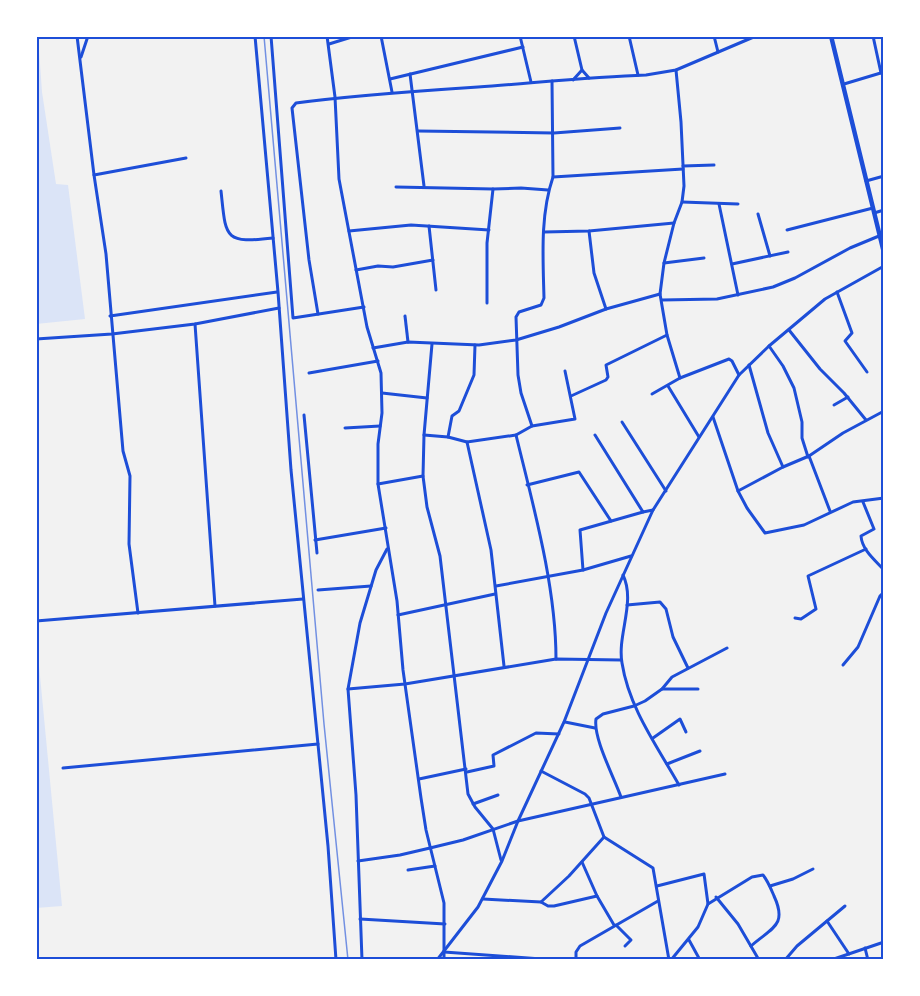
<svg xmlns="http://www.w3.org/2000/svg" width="920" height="996" font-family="'Source Sans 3',sans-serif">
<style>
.green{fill:#dbe4f7}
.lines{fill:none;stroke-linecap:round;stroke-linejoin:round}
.minor{stroke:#1d4ed8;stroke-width:3}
.tertiary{stroke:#1d4ed8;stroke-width:4.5}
.rail{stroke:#7290e2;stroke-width:1.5}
.neatline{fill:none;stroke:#1d4ed8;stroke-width:2}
</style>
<rect width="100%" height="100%" fill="#f2f2f2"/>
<!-- green -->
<g class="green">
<polygon points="36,36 38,36 42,92 56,184 68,185 85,319 36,324"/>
<polygon points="36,634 62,906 36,908"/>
</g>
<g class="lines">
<!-- minor -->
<g class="minor">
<polyline points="77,36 94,175 106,254 123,451 130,476 129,544 138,613"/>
<polyline points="255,36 278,292 291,470 328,846 336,960"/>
<path d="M271,36c7,94 14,188 22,282l71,-11"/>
<polyline points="327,36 335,97 339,179 367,327 381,373 382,413 378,444 378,484 397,601 403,670 421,798 426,830 444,903 444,960"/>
<polyline points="381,36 392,92"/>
<polyline points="520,36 531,82"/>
<polyline points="574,36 582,70 589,78"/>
<polyline points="629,36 638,75"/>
<polyline points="714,36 718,52"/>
<polyline points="873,36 881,73"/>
<polyline points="329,44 355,36"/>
<polyline points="81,57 88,36"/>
<polyline points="676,70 681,122 684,186 682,202 674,223 664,263 660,294 667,335 680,378"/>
<polyline points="410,74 424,186"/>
<polyline points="390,79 523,47"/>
<polyline points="573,80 582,70"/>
<path d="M552,81l1,96c-13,38 -10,81 -9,121l-3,7 -22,7 -3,5 2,58 3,18 11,33 -16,9c17,70 40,151 40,224"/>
<polyline points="844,84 884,72"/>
<polyline points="418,131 554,133 620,128"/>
<polyline points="683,166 714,165"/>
<polyline points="94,175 186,158"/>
<polyline points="553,177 683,169"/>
<polyline points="866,181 884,176"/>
<polyline points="396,187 493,189 521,188 548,190"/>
<path d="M221,191c5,46 2,53 52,47"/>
<polyline points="682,202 738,204"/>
<polyline points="719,204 738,295"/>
<polyline points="874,213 884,210"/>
<polyline points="758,214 770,256"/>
<polyline points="429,226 436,290"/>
<polyline points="787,230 873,208"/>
<polyline points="349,231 411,225 489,230"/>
<polyline points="589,231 594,273 606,309"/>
<polyline points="544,232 589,231 674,223"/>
<polyline points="664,263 704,258"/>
<polyline points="732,264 788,252"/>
<polyline points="356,270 378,266 393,267 433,260"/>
<polyline points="837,292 852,333 845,341 867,372"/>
<polyline points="662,300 717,299 773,287 795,278 850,248 879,236"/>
<polyline points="487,303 487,243 493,189"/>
<path d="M318,314l-9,-54 -17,-152 4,-5c60,-8 121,-12 182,-16 56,-4 112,-10 168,-12l30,-5 80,-34"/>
<polyline points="110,316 277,292"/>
<polyline points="405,316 408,342"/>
<polyline points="195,324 215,606"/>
<polyline points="789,330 820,369 844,393 866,420"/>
<polyline points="36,339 112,334 195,324 279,308"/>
<polyline points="432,344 424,435 423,476 427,507 440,556 468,794 475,807 493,829 501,860"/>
<polyline points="769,346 783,366 794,388 802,422 802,438 808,457"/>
<polyline points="373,348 408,342 479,345 516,340 559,327 606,309 660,294"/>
<polyline points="749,365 768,433 783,467"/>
<polyline points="309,373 378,361"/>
<polyline points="668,386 699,437"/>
<polyline points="382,393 427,398"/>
<polyline points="652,394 680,378 729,359 732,361 739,375"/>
<polyline points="571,396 606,380 608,377 606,365 667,335"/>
<polyline points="834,405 848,397"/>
<polyline points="304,415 317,553"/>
<polyline points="713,417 738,491 747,508 765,533 804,525 853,502 884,498"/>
<polyline points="622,422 666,491"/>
<polyline points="532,426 575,419 565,371"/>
<polyline points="345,428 380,426"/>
<polyline points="424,435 448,437 467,442 516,435"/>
<polyline points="595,435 643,512 653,510"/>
<polyline points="448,437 452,416 459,411 474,375 475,345"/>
<polyline points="467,442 491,550 504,666"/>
<polyline points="809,456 830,511"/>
<polyline points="378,484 423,476"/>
<polyline points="527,485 579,472 611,521"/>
<polyline points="738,491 783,467 809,456 843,433 884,411"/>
<path d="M863,502l11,27 -13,7c1,14 14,24 23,34"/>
<polyline points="315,540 386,528"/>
<polyline points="583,570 580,530 643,512"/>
<path d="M623,575c13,27 -6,60 -1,88 7,45 35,83 57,122"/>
<polyline points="496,586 583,570 631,556"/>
<polyline points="318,590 371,586"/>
<polyline points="627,605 660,602 666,609 673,637 688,668"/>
<polyline points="398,615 495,594"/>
<polyline points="795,618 801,619 816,609 808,576 866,549"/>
<polyline points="36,621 303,599"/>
<polyline points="843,665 858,647 880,596 884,592"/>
<polyline points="348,689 405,684 556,659 621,660"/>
<polyline points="662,689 698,689"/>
<polyline points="565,722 595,728"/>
<polyline points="653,738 680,719 686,732"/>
<polyline points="667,764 700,751"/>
<polyline points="63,768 318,744"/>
<polyline points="541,771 585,794 589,798 604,837 653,868 669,960"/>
<polyline points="467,772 494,766 493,755 536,733 559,734"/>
<polyline points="419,779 466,769"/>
<path d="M621,797c-7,-20 -28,-59 -25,-78l7,-5 31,-8 11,-5 17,-12 10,-12 55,-29"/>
<polyline points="473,804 498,795"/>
<polyline points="358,861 400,855 430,848 463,840 518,821 725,774"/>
<polyline points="582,862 597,896 614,925"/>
<polyline points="408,870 435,866"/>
<polyline points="657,886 704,874 708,904"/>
<polyline points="770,886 793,879 813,869"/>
<polyline points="716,897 738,924 759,960"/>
<polyline points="483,899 541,902 569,876 604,837"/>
<polyline points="541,902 548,906 554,906 597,896"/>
<polyline points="360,919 445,924"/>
<polyline points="827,921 849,954"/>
<polyline points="616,925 631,940 625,946"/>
<polyline points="689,940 700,960"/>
<polyline points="865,948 868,960"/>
<polyline points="444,952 555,960"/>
<polyline points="362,960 356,795 348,689 360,623 376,570 387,549"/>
<polyline points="437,960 478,907 502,861 518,821 564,722 606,613 653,510 739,375 769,346 825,299 884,266"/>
<polyline points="576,960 576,952 580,946 658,901"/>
<path d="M671,960l27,-33 10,-23 44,-27 11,-2c5,6 8,14 11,21 14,30 -3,32 -23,50"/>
<polyline points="785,960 797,946 845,906"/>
<polyline points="831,960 884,942"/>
</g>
<!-- tertiary -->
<polyline class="tertiary" points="831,36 884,253"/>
<!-- rail -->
<polyline class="rail" points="264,36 324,724 348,960"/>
</g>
<!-- border -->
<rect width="920" height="996" fill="none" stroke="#ffffff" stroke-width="75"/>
<rect x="38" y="38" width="844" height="920" class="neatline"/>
</svg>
